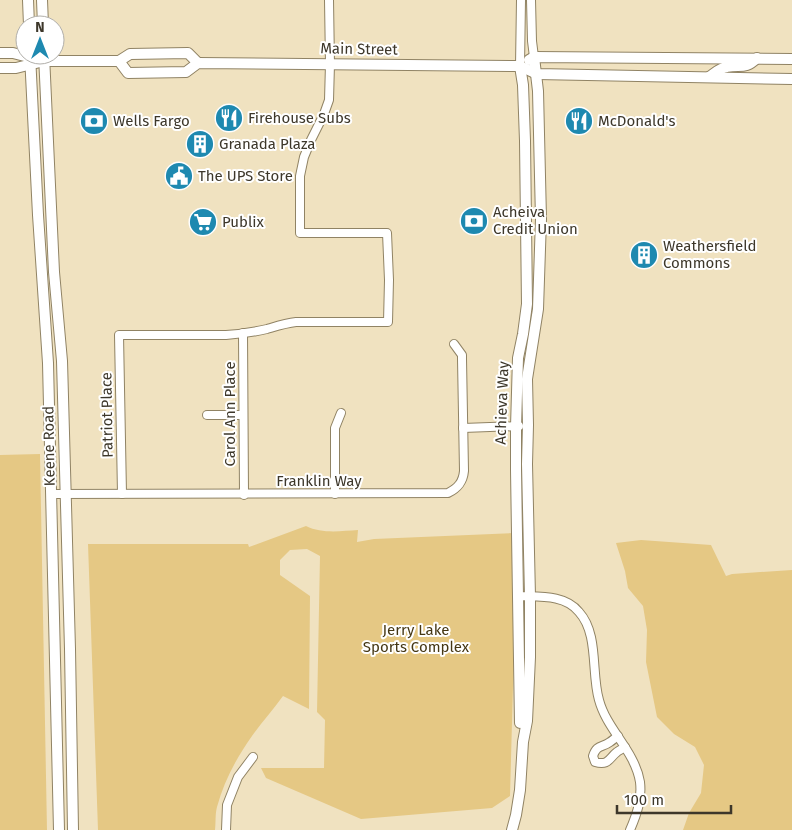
<svg xmlns="http://www.w3.org/2000/svg" width="792" height="830" font-family="'Fira Sans',sans-serif">
<style>
.green{fill:#e5c884}
.lines{fill:none;stroke-linecap:round;stroke-linejoin:round}
.street-casing{stroke:#908364;stroke-width:10}
.secondary-casing{stroke:#908364;stroke-width:12}
.street{stroke:#fff;stroke-width:8}
.secondary{stroke:#fff;stroke-width:10}
.labels{text-anchor:middle;stroke-width:4;stroke-linejoin:round;paint-order:stroke}
.street-label{font-size:15px;fill:#3d372a;stroke:#fff}
.poi-label{font-size:15px;fill:#3d372a;stroke:#fff;text-anchor:start}
.park-label{font-size:15px;fill:#453714;stroke:#fff}
</style>
<rect width="100%" height="100%" fill="#f0e2c0"/>
<!-- green -->
<g class="green">
<polygon points="40,454 47,830 0,830 0,455"/>
<path d="M306,526c16,8 35,5 52,4l-1,12 17,-3 139,-6 2,79 -5,184 -18,12 -131,11 -95,-41 -5,-10h63l1,-48 -8,-8 3,-156 -13,-7 -17,1 -10,10v15l30,21 -1,113 -26,-13c-10,14 -21,26 -31,40 -15,21 -28,45 -35,71 -2,7 -1,15 -2,23h-117l-10,-286h160l1,3z"/>
<polygon points="641,540 711,545 726,576 732,574 792,570 792,830 683,830 689,813 701,793 704,765 695,747 674,734 657,717 646,662 647,630 643,606 628,588 625,571 616,543"/>
</g>
<g class="lines">
<defs>
<g id="street">
<polyline points="531,0 532,41 534,57"/>
<polyline points="520,66 521,0"/>
<polyline points="243,333 244,495"/>
<polyline points="207,415 243,415"/>
<polyline points="463,428 519,426"/>
<path d="M52,494l396,-1c10,-5 15,-11 16,-22l-2,-112v-4l-8,-11"/>
<path d="M122,494l-3,-159h107c14,-1 28,-3 41,-6 10,-3 19,-6 29,-7h92l1,-42 -2,-47h-87v-57l4,-19 7,-17 13,-26 5,-14 1,-36 -1,-64"/>
<polyline points="335,494 335,428 341,413"/>
<path d="M518,596c20,1 47,-2 61,16 20,22 12,61 20,88 8,30 36,51 41,82 2,17 -3,32 -10,48"/>
<path d="M618,736c-3,2 -5,4 -8,6 -8,6 -13,2 -17,14l2,6c14,4 14,-4 22,-10 1,-1 7,-4 8,-5"/>
<polyline points="226,830 227,805 238,777 253,757"/>
</g>
<g id="secondary">
<polyline points="28,0 29,25"/>
<polyline points="42,0 43,25"/>
<polyline points="0,53 13,53 36,59"/>
<polyline points="30,55 38,215 48,363 59,830"/>
<polyline points="44,55 54,272 62,361 70,649 73,830"/>
<polyline points="529,60 534,57 792,59"/>
<polyline points="119,61 128,73 186,72 198,63 520,66 537,74 792,79"/>
<polyline points="520,66 523,85 525,141 527,304 523,334 518,358 516,427 516,470 520,723"/>
<polyline points="0,68 16,68 44,61 119,61 130,54 188,53 198,63"/>
<path d="M709,77c6,-4 11,-9 18,-10 13,-3 18,3 30,-9"/>
<polyline points="512,830 516,815 520,790 523,742 527,721 530,657 530,596 527,464 528,425 527,379 538,309 541,219 538,91 534,57"/>
</g>
</defs>
<!-- street casing -->
<use href="#street" class="street-casing"/>
<!-- secondary casing -->
<use href="#secondary" class="secondary-casing"/>
<!-- street -->
<use href="#street" class="street"/>
<!-- secondary -->
<use href="#secondary" class="secondary"/>
</g>
<!-- icons -->
<defs>
<symbol id="restaurant-disc" viewBox="-11 -11 22 22"><circle r="9.5" fill="#1e89b0" stroke="#fff"/><path d="M-5-6h1v4h1v-4h1v4h1v-4h1v5L-1.5 .5V6h-2V.5L-5-1ZM5-6V6H3V1.5H1.5Q1.5-4 5-6Z" fill="#fff"/></symbol>
<symbol id="bank-disc" viewBox="-11 -11 22 22"><circle r="9.5" fill="#1e89b0" stroke="#fff"/><path d="M-6-4H6V4H-6ZM0-2.3a2.3 2.3 0 1 0 0 4.6a2.3 2.3 0 1 0 0-4.6Z" fill="#fff"/></symbol>
<symbol id="building-disc" viewBox="-11 -11 22 22"><circle r="9.5" fill="#1e89b0" stroke="#fff"/><path d="M-4-6H4V6H1V3H-1V6H-4ZM-2.5-4.3h1.7v1.8h-1.7ZM.8-4.3h1.7v1.8H.8ZM-2.5-1h1.7V.8h-1.7ZM.8-1h1.7V.8H.8Z" fill="#fff"/></symbol>
<symbol id="civic-disc" viewBox="-11 -11 22 22"><circle r="9.5" fill="#1e89b0" stroke="#fff"/><path d="M-.6-6.5H3V-4.5H.6V-3L4-1V1h2V6H-6V1h2V-1L-.6-3ZM-1.2 2.5V6h2.4V2.5Z" fill="#fff"/></symbol>
<symbol id="supermarket-disc" viewBox="-11 -11 22 22"><circle r="9.5" fill="#1e89b0" stroke="#fff"/><path d="M-6-5.5h2.5l.6 2H6L4.5 2H-2.5L-4.4-4H-6ZM-1.5 3.2a1.3 1.3 0 1 0 .1 0ZM3 3.2a1.3 1.3 0 1 0 .1 0Z" fill="#fff"/></symbol>
</defs>
<g fill-rule="evenodd">
<use href="#restaurant-disc" x="213" y="102" width="32" height="32"/>
<use href="#bank-disc" x="78" y="105" width="32" height="32"/>
<use href="#restaurant-disc" x="563" y="105" width="32" height="32"/>
<use href="#building-disc" x="184" y="128" width="32" height="32"/>
<use href="#civic-disc" x="163" y="160" width="32" height="32"/>
<use href="#bank-disc" x="458" y="205" width="32" height="32"/>
<use href="#supermarket-disc" x="187" y="206" width="32" height="32"/>
<use href="#building-disc" x="628" y="239" width="32" height="32"/>
</g>
<g class="labels">
<!-- street labels -->
<g class="street-label">
<text transform="translate(359 49) rotate(1)" y="5">Main Street</text>
<text transform="translate(502 403) rotate(-88)" y="5">Achieva Way</text>
<text transform="translate(230 414) rotate(-90)" y="5">Carol Ann Place</text>
<text transform="translate(107 415) rotate(-91)" y="5">Patriot Place</text>
<text transform="translate(49 446) rotate(-91)" y="5">Keene Road</text>
<text x="319" y="486">Franklin Way</text>
</g>
<!-- poi labels -->
<g class="poi-label">
<text x="248" y="123">Firehouse Subs</text>
<text x="113" y="126">Wells Fargo</text>
<text x="598" y="126">McDonald's</text>
<text x="219" y="149">Granada Plaza</text>
<text x="198" y="181">The UPS Store</text>
<text x="493" y="217">Acheiva<tspan x="493" dy="17">Credit Union</tspan></text>
<text x="222" y="227">Publix</text>
<text x="663" y="251">Weathersfield<tspan x="663" dy="17">Commons</tspan></text>
</g>
<!-- park labels -->
<g class="park-label">
<text x="416" y="635">Jerry Lake<tspan x="416" dy="17">Sports Complex</tspan></text>
</g>
</g>
<!-- north arrow -->
<g transform="translate(40 40)"><circle r="24" fill="#ffffff" stroke="#b1afaa"/>
<path d="M0-4L9 19L0 12L-9 19Z" fill="#1e89b0"/>
<text y="-8" font-size="14" font-weight="bold" text-anchor="middle" fill="#3d372a">N</text>
</g>
<!-- scale -->
<path d="M617 805v8h114v-8" fill="none" stroke="#3d372a" stroke-width="2.5"/>
<text x="624" y="805" font-size="15" fill="#3d372a" stroke="#ffffff" stroke-width="4" paint-order="stroke">100 m</text>
</svg>
